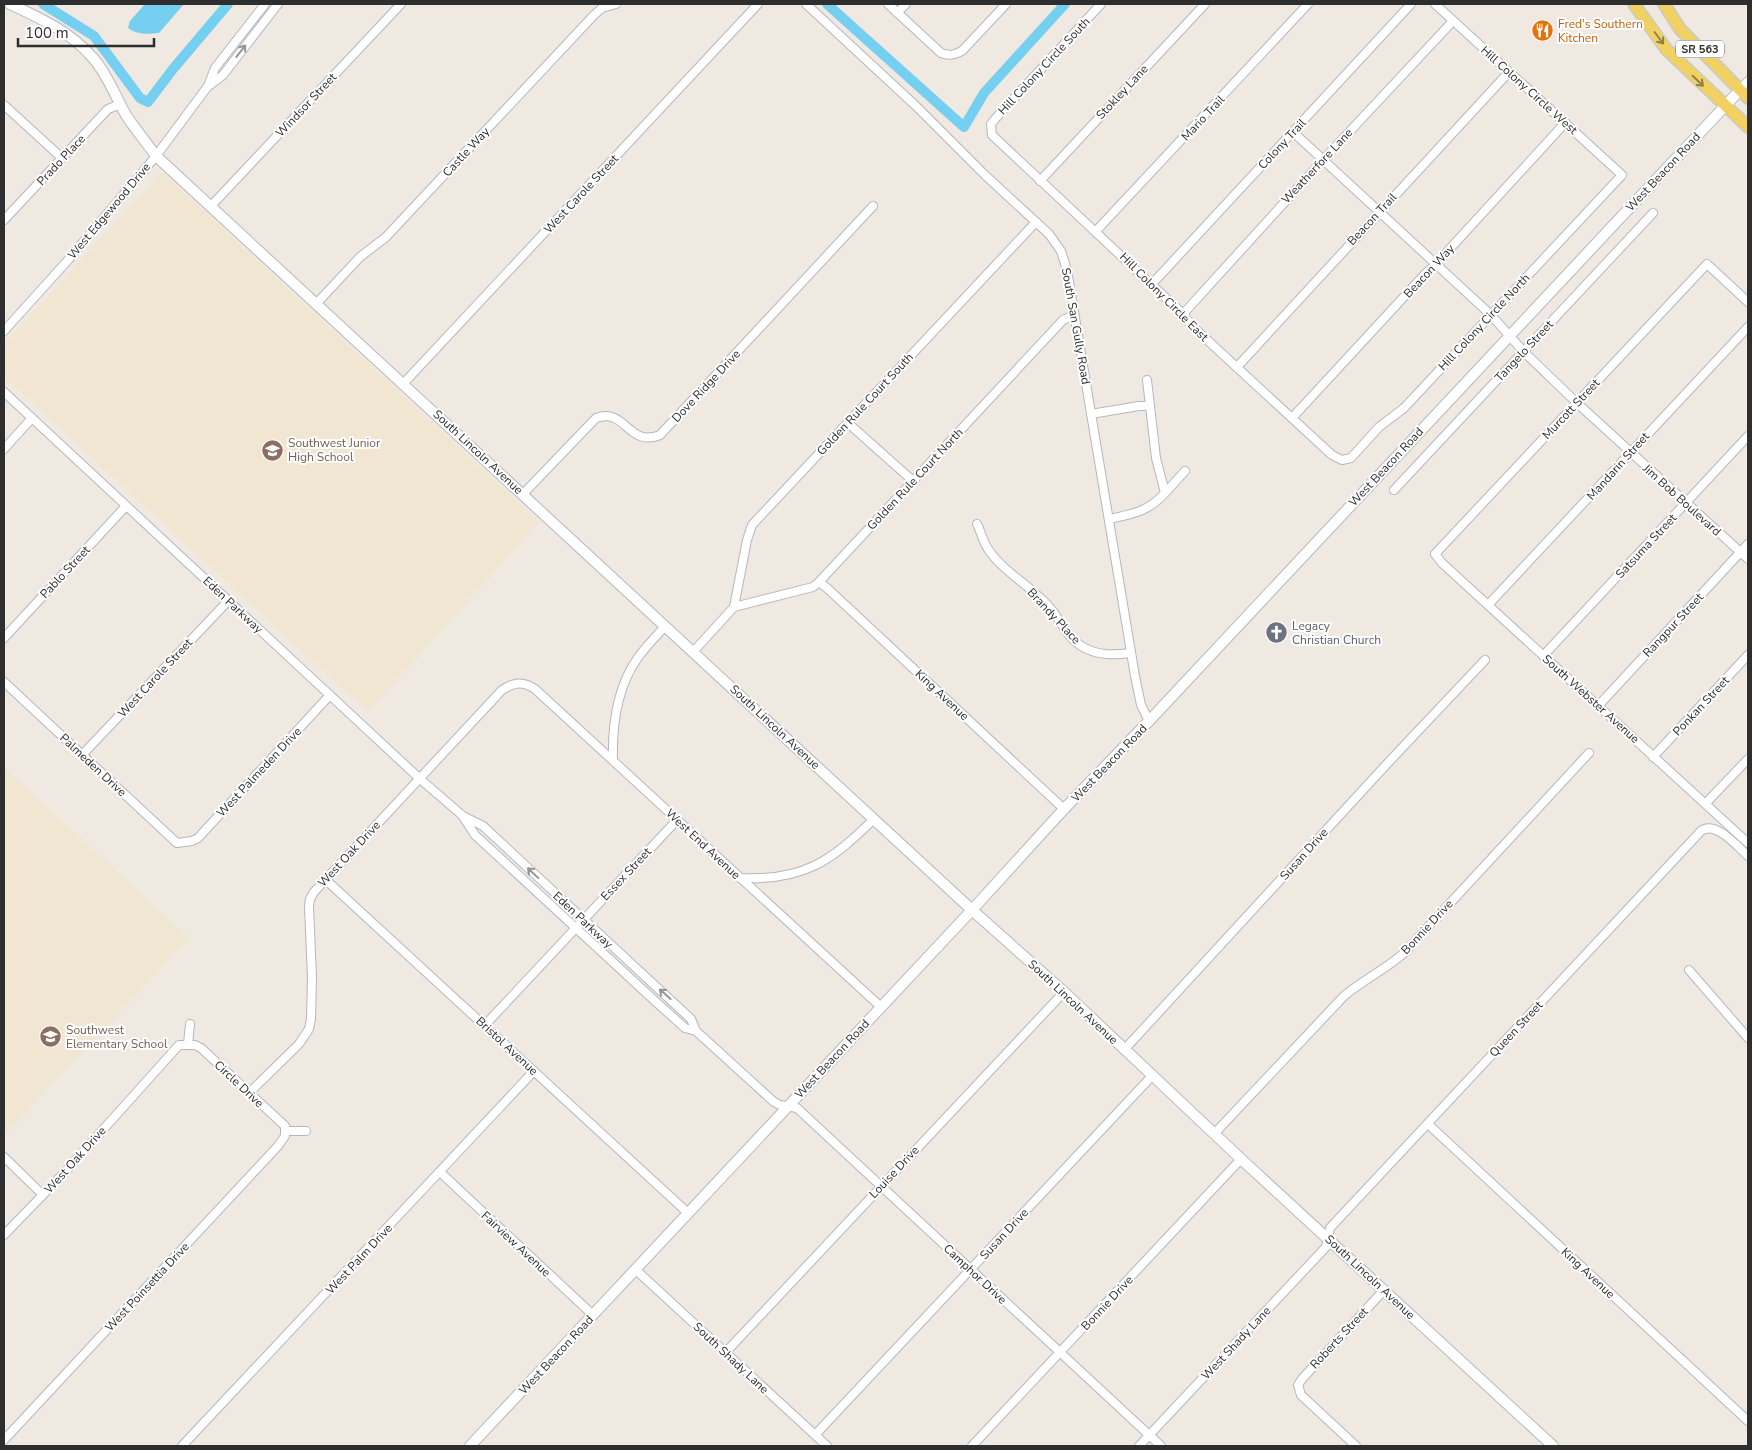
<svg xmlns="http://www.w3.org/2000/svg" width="1752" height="1450" font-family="'Nunito Sans',sans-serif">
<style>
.education{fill:#f0e6d1}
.water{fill:#75cff0}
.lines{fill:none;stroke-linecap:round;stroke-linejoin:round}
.canal{stroke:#75cff0;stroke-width:10}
.street-casing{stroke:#b4b7c1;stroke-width:10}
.secondary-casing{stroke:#b4b7c1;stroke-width:12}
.primary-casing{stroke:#c9c9c9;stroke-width:14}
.street{stroke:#fff;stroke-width:8}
.secondary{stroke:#fff;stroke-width:10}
.primary{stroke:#f2d163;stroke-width:11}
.oneway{stroke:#908048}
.oneway2{stroke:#969696}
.labels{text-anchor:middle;stroke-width:4;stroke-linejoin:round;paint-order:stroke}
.shield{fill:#fff;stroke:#6d6d6d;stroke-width:1}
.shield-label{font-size:11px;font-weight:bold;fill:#2e2e2e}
.food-label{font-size:12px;fill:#c56008;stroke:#fff;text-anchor:start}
.street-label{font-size:12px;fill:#2e2e2e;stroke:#fff}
.education-label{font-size:12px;fill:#785e54;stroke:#fff;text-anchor:start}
.worship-label{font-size:12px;fill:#5b616d;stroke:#fff;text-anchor:start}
</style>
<rect width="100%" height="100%" fill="#efe9e1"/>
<!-- education -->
<g class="education">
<polygon points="162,172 539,522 368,712 4,377 4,344"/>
<polygon points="4,768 189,938 4,1136"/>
</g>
<!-- water -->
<path class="water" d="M145,4h39l-25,29c-13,1 -21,2 -31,-5l2,-7z"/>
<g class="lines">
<!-- canal -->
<g class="canal">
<polyline points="43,4 94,36 140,98 148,102 173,69 228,4"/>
<polyline points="827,4 964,127 984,93 1065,4"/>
</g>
<defs>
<g id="street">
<polyline points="806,4 917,107 986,176 1049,234 1061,251 1067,270 1135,676 1141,705 1149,721"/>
<path d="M888,4l53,49c8,3 13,2 21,-2l44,-47"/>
<polyline points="1101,4 995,119 991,124 992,135 1183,314 1192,326 1332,455 1342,460 1351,458 1379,427 1404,408 1622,175 1435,4"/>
<polyline points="897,13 906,4"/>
<polyline points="210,85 223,75 278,4"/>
<polyline points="1740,90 1748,81"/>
<polyline points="4,105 62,158"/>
<polyline points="1293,132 1491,315 1524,352 1577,403 1748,559"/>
<polyline points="1040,181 1205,4"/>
<polyline points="211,206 401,4"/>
<polyline points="4,220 108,109 121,104"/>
<polyline points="1096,231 1308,4"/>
<polyline points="1152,284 1411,4"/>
<polyline points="1748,302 1707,264 1435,554 1442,563 1748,843"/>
<polyline points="316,304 360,257 386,237 594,15 602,8 616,4"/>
<polyline points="1183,314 1323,160 1453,21"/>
<polyline points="4,331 69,259 156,156 208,86 215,68 265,4"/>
<polyline points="1237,367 1509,72"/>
<polyline points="403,384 758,4"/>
<polyline points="4,392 419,778 463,816 483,826 691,1019 696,1031 774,1102 780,1105 797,1108 1161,1446"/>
<polyline points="1091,414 1139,406 1150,406"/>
<polyline points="1292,418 1425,274 1435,265 1565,123"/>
<polyline points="848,423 913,481"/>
<polyline points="4,449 32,418"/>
<polyline points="1394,490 1653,213"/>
<polyline points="1165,493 1185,471"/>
<path d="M523,494l73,-76c30,-11 32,30 64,17l213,-229"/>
<path d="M1109,519c23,-5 39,-7 56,-26l-9,-35 -9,-78"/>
<path d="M977,524c4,8 6,18 11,25 16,24 45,38 63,60 11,14 16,29 32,38 16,9 31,8 48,6"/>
<polyline points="819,582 827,588 1064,809"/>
<polyline points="1488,605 1748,327"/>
<polyline points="734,607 747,540 752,525 1036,222"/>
<polyline points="734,607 813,587 819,582 1063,320 1074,315"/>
<polyline points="4,638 126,506"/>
<polyline points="693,652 734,607"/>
<polyline points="1543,656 1748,436"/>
<polyline points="4,682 177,843 192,841 198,838 330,695"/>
<polyline points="1598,706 1748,544"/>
<polyline points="82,755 228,601"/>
<polyline points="1653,757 1748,655"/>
<path d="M613,760c-1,-35 4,-72 24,-101 8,-12 19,-22 28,-33"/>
<polyline points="1706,803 1748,759"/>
<polyline points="464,818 475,835 655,1001 685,1028 696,1031"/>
<path d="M740,878c63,3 90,-16 134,-59"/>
<polyline points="326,880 688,1213"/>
<polyline points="1689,970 1748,1038"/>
<polyline points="485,1025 677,820"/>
<polyline points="188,1044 190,1024"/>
<polyline points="1124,1050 1385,766 1485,660"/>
<path d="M249,1093l50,-49 10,-15 2,-10 1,-42 -3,-70 1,-8 4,-7 188,-202c12,-8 21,-9 33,-1l346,318"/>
<polyline points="1428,1124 1748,1421"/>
<polyline points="286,1131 306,1131"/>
<path d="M1214,1134l130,-138c19,-16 42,-27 60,-43l185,-200"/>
<polyline points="4,1157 43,1195"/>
<polyline points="440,1172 593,1315"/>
<polyline points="4,1235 65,1172 179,1045 195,1045 201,1048 285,1126 285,1136 278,1146 4,1440"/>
<polyline points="636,1270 827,1446"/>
<polyline points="726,1352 1064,992"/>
<polyline points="815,1435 1152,1076"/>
<polyline points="182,1446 534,1071"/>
<polyline points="972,1446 1241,1159"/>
<path d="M1139,1446l187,-199 4,-19 371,-397c14,-11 36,15 47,25"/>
<polyline points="1356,1446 1301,1395 1298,1385 1302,1379 1384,1290"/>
</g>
<g id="secondary">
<path d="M10,4c30,14 61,28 83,54 15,17 22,38 33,57 9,14 20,27 30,41l816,754 92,82 177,167 312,287"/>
<polyline points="470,1446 972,910 1064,809 1149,721 1740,90"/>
</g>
<g id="primary">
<polyline points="1634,4 1666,49 1748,127"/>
<polyline points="1664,4 1680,29 1748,98"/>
</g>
</defs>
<!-- street casing -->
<use href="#street" class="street-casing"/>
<!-- secondary casing -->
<use href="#secondary" class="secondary-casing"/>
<!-- primary casing -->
<use href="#primary" class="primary-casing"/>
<!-- street -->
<use href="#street" class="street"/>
<!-- secondary -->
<use href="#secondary" class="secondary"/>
<!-- primary -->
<use href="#primary" class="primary"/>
</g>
<!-- one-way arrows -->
<defs><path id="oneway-shaft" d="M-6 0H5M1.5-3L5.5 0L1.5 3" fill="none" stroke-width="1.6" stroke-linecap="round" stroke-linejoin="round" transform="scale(1.25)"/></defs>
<g class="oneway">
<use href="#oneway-shaft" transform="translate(1659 38) rotate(53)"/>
<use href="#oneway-shaft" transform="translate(1698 81) rotate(44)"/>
</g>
<g class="oneway2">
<use href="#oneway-shaft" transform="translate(241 51) rotate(-52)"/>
<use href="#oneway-shaft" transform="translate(533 873) rotate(-137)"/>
<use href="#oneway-shaft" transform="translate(665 994) rotate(-138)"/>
</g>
<!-- icons -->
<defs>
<symbol id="restaurant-disc" viewBox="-11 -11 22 22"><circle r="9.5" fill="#e8710a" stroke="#fff"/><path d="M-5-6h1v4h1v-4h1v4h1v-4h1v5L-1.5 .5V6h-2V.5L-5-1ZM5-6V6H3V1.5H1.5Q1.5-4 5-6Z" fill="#fff"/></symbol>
<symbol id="school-disc" viewBox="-11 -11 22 22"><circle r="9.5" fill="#8d6e63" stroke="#fff"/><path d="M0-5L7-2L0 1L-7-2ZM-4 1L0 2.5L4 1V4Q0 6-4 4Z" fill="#fff"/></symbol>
<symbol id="church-disc" viewBox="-11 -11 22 22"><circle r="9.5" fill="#6b7280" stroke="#fff"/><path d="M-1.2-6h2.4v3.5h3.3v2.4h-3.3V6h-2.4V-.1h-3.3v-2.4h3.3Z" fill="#fff"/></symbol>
</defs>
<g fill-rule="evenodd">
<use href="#restaurant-disc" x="1530" y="18" width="25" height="25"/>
<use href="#school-disc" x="260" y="438" width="25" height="25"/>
<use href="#church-disc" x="1264" y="620" width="25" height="25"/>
<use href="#school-disc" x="38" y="1024" width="25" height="25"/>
</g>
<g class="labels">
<!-- shield labels -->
<rect class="shield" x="1676" y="40.5" width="48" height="17" rx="4"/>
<g class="shield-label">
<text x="1700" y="53">SR 563</text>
</g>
<!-- food labels -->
<g class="food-label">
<text x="1558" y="28">Fred's Southern<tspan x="1558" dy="14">Kitchen</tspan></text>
</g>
<!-- street labels -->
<g class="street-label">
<text transform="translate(1044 66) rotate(-47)" y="4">Hill Colony Circle South</text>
<text transform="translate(1529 90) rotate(42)" y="4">Hill Colony Circle West</text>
<text transform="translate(1122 92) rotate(-47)" y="4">Stokley Lane</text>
<text transform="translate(306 105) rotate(-47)" y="4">Windsor Street</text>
<text transform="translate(1203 118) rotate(-47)" y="4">Mario Trail</text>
<text transform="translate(1282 144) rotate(-47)" y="4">Colony Trail</text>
<text transform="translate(466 152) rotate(-47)" y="4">Castle Way</text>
<text transform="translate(61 160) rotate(-47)" y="4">Prado Place</text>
<text transform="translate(1317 166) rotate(-47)" y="4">Weatherfore Lane</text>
<text transform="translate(1663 172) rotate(-47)" y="4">West Beacon Road</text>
<text transform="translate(581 194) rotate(-47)" y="4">West Carole Street</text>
<text transform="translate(109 211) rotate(-50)" y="4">West Edgewood Drive</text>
<text transform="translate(1372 219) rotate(-47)" y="4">Beacon Trail</text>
<text transform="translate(1429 271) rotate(-47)" y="4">Beacon Way</text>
<text transform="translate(1164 297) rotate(45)" y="4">Hill Colony Circle East</text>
<text transform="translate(1484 322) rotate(-47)" y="4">Hill Colony Circle North</text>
<text transform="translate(1076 326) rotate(80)" y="4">South San Gully Road</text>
<text transform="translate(1524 351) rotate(-47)" y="4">Tangelo Street</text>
<text transform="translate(706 386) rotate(-47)" y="4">Dove Ridge Drive</text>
<text transform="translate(865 404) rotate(-47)" y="4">Golden Rule Court South</text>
<text transform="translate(1571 409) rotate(-47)" y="4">Murcott Street</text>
<text transform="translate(478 452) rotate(43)" y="4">South Lincoln Avenue</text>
<text transform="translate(1618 466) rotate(-48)" y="4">Mandarin Street</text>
<text transform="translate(1386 467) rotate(-47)" y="4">West Beacon Road</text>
<text transform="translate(915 479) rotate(-47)" y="4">Golden Rule Court North</text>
<text transform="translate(1682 500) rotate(42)" y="4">Jim Bob Boulevard</text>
<text transform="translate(1646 546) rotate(-47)" y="4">Satsuma Street</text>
<text transform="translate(65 572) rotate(-47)" y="4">Pablo Street</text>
<text transform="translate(233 605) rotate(43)" y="4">Eden Parkway</text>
<text transform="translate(1054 616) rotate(47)" y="4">Brandy Place</text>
<text transform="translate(1673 625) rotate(-47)" y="4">Rangpur Street</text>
<text transform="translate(155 678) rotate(-47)" y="4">West Carole Street</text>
<text transform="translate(942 695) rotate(43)" y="4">King Avenue</text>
<text transform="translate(1591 699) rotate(42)" y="4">South Webster Avenue</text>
<text transform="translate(1701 706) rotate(-47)" y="4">Ponkan Street</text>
<text transform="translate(775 727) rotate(43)" y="4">South Lincoln Avenue</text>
<text transform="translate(1109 763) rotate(-46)" y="4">West Beacon Road</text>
<text transform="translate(93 765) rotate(43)" y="4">Palmeden Drive</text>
<text transform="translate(259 772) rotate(-47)" y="4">West Palmeden Drive</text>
<text transform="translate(703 844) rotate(43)" y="4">West End Avenue</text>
<text transform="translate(349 854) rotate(-47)" y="4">West Oak Drive</text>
<text transform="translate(1304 854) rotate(-48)" y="4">Susan Drive</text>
<text transform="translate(626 874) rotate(-47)" y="4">Essex Street</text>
<text transform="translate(583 920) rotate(43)" y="4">Eden Parkway</text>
<text transform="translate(1427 927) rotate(-47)" y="4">Bonnie Drive</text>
<text transform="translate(1073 1002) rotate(43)" y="4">South Lincoln Avenue</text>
<text transform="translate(1516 1029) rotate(-47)" y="4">Queen Street</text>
<text transform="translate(507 1046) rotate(43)" y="4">Bristol Avenue</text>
<text transform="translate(832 1059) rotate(-47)" y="4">West Beacon Road</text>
<text transform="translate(239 1084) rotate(43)" y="4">Circle Drive</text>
<text transform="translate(75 1160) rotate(-48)" y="4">West Oak Drive</text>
<text transform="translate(894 1172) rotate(-47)" y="4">Louise Drive</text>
<text transform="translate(1004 1234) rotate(-47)" y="4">Susan Drive</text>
<text transform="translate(516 1244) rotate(43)" y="4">Fairview Avenue</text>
<text transform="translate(359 1259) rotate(-47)" y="4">West Palm Drive</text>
<text transform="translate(1588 1273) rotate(43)" y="4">King Avenue</text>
<text transform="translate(975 1274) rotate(43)" y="4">Camphor Drive</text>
<text transform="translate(1370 1277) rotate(43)" y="4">South Lincoln Avenue</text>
<text transform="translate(147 1287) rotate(-47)" y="4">West Poinsettia Drive</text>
<text transform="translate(1107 1303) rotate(-47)" y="4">Bonnie Drive</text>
<text transform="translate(1339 1338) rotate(-47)" y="4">Roberts Street</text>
<text transform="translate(1236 1343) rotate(-47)" y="4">West Shady Lane</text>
<text transform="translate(556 1355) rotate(-47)" y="4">West Beacon Road</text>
<text transform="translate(731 1358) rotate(43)" y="4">South Shady Lane</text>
</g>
<!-- education labels -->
<g class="education-label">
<text x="288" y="447">Southwest Junior<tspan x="288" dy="14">High School</tspan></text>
<text x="66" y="1034">Southwest<tspan x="66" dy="14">Elementary School</tspan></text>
</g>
<!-- worship labels -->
<g class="worship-label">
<text x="1292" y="630">Legacy<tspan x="1292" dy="14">Christian Church</tspan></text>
</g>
</g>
<!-- border -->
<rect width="1752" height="1450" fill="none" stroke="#2e2e2e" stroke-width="10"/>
<!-- scale -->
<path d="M18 38v8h136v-8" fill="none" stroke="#2e2e2e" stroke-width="2.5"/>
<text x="25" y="38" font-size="15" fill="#2e2e2e" stroke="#ffffff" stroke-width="4" paint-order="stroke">100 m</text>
</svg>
